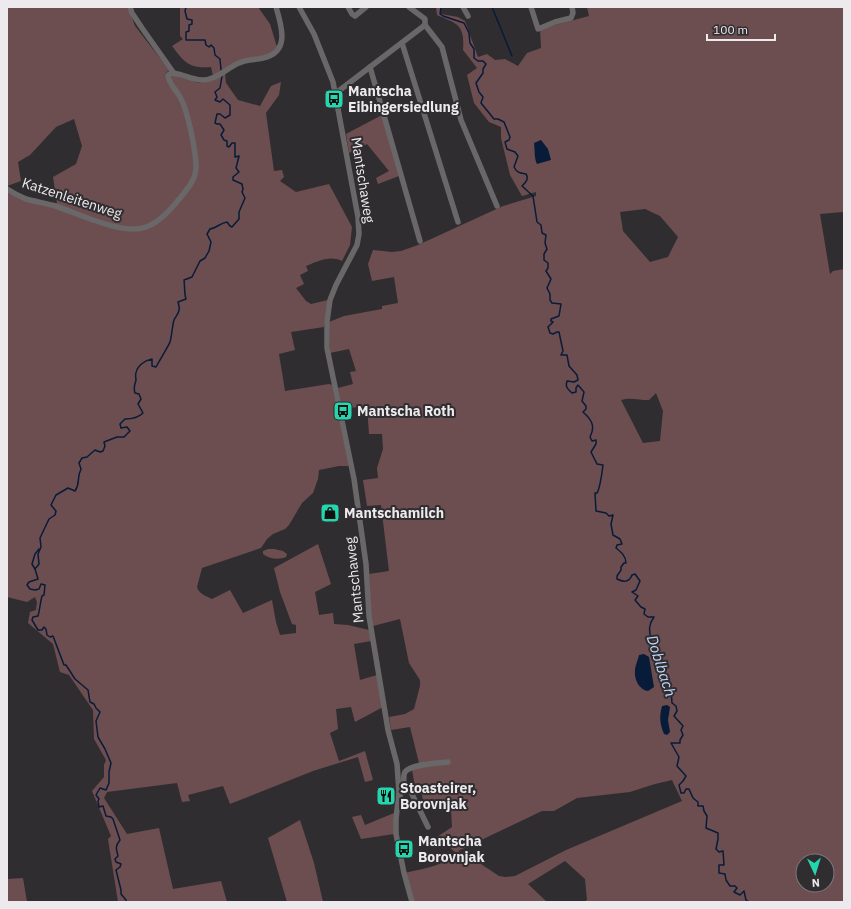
<svg xmlns="http://www.w3.org/2000/svg" width="851" height="909" font-family="'IBM Plex Sans',sans-serif">
<style>
.green{fill:#6c4e50;fill-rule:evenodd}
.water{fill:#081b39}
.lines{fill:none;stroke-linecap:round;stroke-linejoin:round}
.stream{stroke:#081b39;stroke-width:1.5}
.minor{stroke:#6a6768;stroke-width:5.5}
.labels{text-anchor:middle;stroke-width:4;stroke-linejoin:round;paint-order:stroke}
.poi-label{font-size:14px;font-weight:bold;fill:#eceaed;stroke:#302d31;text-anchor:start}
.street-label{font-size:14px;fill:#eceaed;stroke:#302d31}
.water-label{font-size:15px;font-style:italic;fill:#c0d7fb;stroke:#302d31}
</style>
<rect width="100%" height="100%" fill="#302d31"/>
<!-- green -->
<g class="green">
<path d="M7,7h121l7,19 34,44 -4,4 12,22 -6,-19 2,-2 26,8 12,-2 14,-8 1,10 12,17 22,6 11,-20 10,-4 -2,13 -13,18 8,58 8,-1 2,7 -4,4 16,11 33,-8 23,43 -2,18 -8,16c-13,-6 -23,0 -36,5l2,5 -8,4 4,9 -8,4 10,13 5,3 17,-4 -4,27 -33,5 4,18 -16,4 6,37 44,-7 3,1 17,81h-10l-20,4 -1,9 -5,14 -11,10 -13,22 -4,4 -12,5 -6,5 -6,9 -59,20 -5,19c2,7 9,9 15,12l18,-9 13,23 29,-13 4,22 4,13 16,-2v-8l-4,-1 -12,-32 -6,-24 44,-24 13,40 -16,8 4,23 14,-2 1,11 14,1 21,5 2,11 -17,3 6,36 17,-5 6,32 -28,15 -4,-15 -15,2 2,20 -8,4 9,28 26,-10 8,29 -8,2 -7,-25 -45,14 -83,33 -7,-18 -35,9 2,6 -8,1 -5,-19 -70,9 -3,6 23,36 32,-6 14,61 48,-8 6,21h-109l-10,-63 3,-3 -19,-45 12,-14v-12l2,-5 -12,-21 -1,-29 -24,-35 -9,-3 -7,-28 -25,-21 2,-11 6,-2 1,-8 -2,-5 -8,5 -20,-5zM74,119l8,27 -6,18 -23,13 4,26c-19,-2 -34,-6 -50,-17l14,-5 -3,-19 12,-7 26,-28z"/>
<path d="M180,7h78l12,17 7,23 -7,7 -17,4 -40,18 -2,-9c-22,2 -27,-5 -39,-21l11,-7 -3,-3z"/>
<path d="M436,7h4l1,7 17,3 7,4 13,36 9,-3 8,6 10,-1 13,7 9,-13 14,-5 -1,-19 49,-13 -2,-9h257v206l-1,-1 -23,2 10,60 3,-3 11,-2v633h-261l4,-2 -2,-21 -20,-18 -37,23 19,18h-133l-9,-29c15,-4 43,-7 50,-21l-18,-15 15,-10 -1,-18 -2,-10 -25,6 -4,-20 -5,1 -3,-16 8,-3 -10,-40 -19,3 -2,-13 16,-3 9,-5 6,-23v-6l-11,-17 -9,-44 -27,7 -2,-8 -2,-44 20,-3 -8,-66 -14,1 -4,-26 15,-2 -1,-10 6,-19 -1,-15h-13l-2,-28 -25,3 -4,-21 15,-4 -3,-12 6,-1 -7,-22 -19,4 -1,-31 15,-6 38,-7v-3l16,-3 -4,-26 -22,4 -4,-17 5,-14 19,2 9,-1 17,-6 85,-39 33,-10v-4l-14,4 -12,-21 -9,-37v-11l-12,-5 -15,-19 -7,-28 10,-7 -14,-18c2,-25 -5,-26 -26,-35zM645,209l15,7 18,21 -10,20 -18,5 -27,-31 -3,-19zM656,393l7,18 -3,30 -17,2 -22,-43c9,-3 18,0 28,0zM672,780l10,21 -116,49 -51,26 -10,1 -6,-1 -21,-14 -20,-11 84,-40h12l23,-13 53,-6 25,-8zM803,861h24v24h-24z"/>
<polygon points="382,115 399,176 378,184 376,178 389,171 367,144 349,153 346,134"/>
<path d="M274,549l9,2 4,3 -1,3c-7,3 -17,2 -23,-3v-3l5,-2z"/>
<polygon points="394,813 394,834 361,839 352,817 361,815 365,825"/>
<polygon points="300,820 314,863 323,902 287,902 268,838"/>
<polygon points="23,878 27,902 7,902 7,879"/>
</g>
<!-- water -->
<g class="water">
<path d="M541,140l7,9 3,11 -14,4c-3,-6 -2,-14 -3,-21z"/>
<path d="M644,654l5,3 5,30 -6,4c-9,-1 -14,-12 -13,-20 0,-5 3,-11 4,-16z"/>
<path d="M667,705l3,2 -2,13 2,12 -3,3 -3,-1c-4,-10 -5,-17 -2,-28z"/>
</g>
<g class="lines">
<!-- stream -->
<g class="stream">
<polyline points="186,7 185,11 187,19 192,20 192,24 189,25 189,31 186,32 186,40 205,40 206,45 209,47 211,45 214,48 215,55 220,59 221,70"/>
<path d="M441,7l-1,7 3,2 21,7 5,10 1,10 4,6v9l4,3h5l3,3 -3,5v4l-7,10 3,9 4,5 -2,6 13,16h4l6,3 6,15 -1,3 -4,2 2,7 8,3 3,4 -4,11c3,6 6,6 12,7 3,5 0,8 -4,12l11,10 4,26 4,3 1,8 4,2 -1,8 2,6 -3,5v6l4,3v5l-2,3 5,8 -4,9 3,6v6l2,3 9,1 -2,12 -8,3v2l2,1 -5,5 2,6 3,1 4,-2h2l4,19 -2,4h6l2,11 8,9 1,5 -4,2 -7,-1c-2,7 1,8 5,12l4,-1v-4l2,-3 6,7 -2,9 4,5v3l-3,3c8,7 13,14 7,25l2,4 4,-1v4l-5,8 6,12 6,1c-1,8 -3,23 -6,28h-2l1,18 10,2 3,3 4,-1 -2,9 2,11 7,4 2,5 -5,1 -1,3c5,4 10,8 10,15h-2l-3,4v3l-4,6v3c6,3 12,4 15,-4l3,-1 5,7 -4,9 -4,2 6,4 -3,4 6,7 4,2 -1,5 4,3h6c-8,11 -3,17 -2,30l5,1c0,8 -1,18 3,26 3,4 4,5 5,11l6,5 1,13 4,3 1,5 -3,5 9,10 -2,4 2,5 -3,5v3h-9l8,14 -2,9 9,10 -3,5 -4,4 2,8h3l2,-4h3l4,9 5,4v4h5l1,5 3,5 -1,12 12,5v6l-2,10 3,3 4,-1 1,14h-5v8l6,1 1,6 4,6h5l2,2 -3,4 6,3 4,-4 2,9 3,2"/>
<polyline points="492,7 512,56"/>
<polyline points="35,569 32,564 35,554 39,549"/>
<path d="M126,902v-2l-5,-6v-4l-5,-20 4,-3 1,-3 -5,-2 -1,-3 3,-3c-2,-7 -3,-10 2,-16l-7,-21 -2,-2 -5,-1 -3,-10 -4,1 -1,-6 1,-2 -3,-4 4,-7 6,2 3,-7v-11l2,-9 -6,-14 -7,-12 -2,-16 4,-9 -4,-4 -2,-4 -4,-2 -2,-12 -13,-11 -9,-14h-2l-11,-29 -3,1 -3,-2 -1,-6 -2,-2 -2,3h-4l-6,-10 1,-3 5,-1c2,-7 2,-13 4,-20l2,-1 1,-10 -4,-1 -2,5 -4,1 -5,-1 -3,-4 2,-3 9,-3 -3,-10 4,-5 -1,-10 3,-7 -1,-9 9,-19 6,-4 1,-4 -5,-6 5,-10 12,-7 7,3c6,-9 1,-12 6,-22l-2,-6 3,-5 5,-1 8,-7 5,2 3,-1 2,-5 -1,-4 13,-5h7l6,-6 -3,-4 -6,1 -1,-4 5,-5c7,0 13,-1 18,-6l-5,-9 3,-5 -2,-5 -4,-1c-2,-6 0,-8 1,-13 0,-2 -1,-5 0,-7 1,-7 9,-13 16,-14v7l4,1c2,-4 13,-22 14,-25 2,-7 2,-15 4,-22 4,-8 7,-8 4,-18l8,-3c-2,-6 -1,-12 -2,-19l8,-3 8,-16 5,-3 4,-7 2,-9 -4,-8 3,-5c7,-1 10,-6 17,-7l3,4 2,1 7,-8v-7l6,-14 -3,-6 1,-3 -1,-5 -9,-4v-3l6,-5 -3,-4 3,-12 -4,1v-14h-3l-3,4 -2,-1v-5l-3,-1 -3,-5 3,-5 -4,-6h-3l-2,-1 2,-9h3l5,4 5,-3v-10l-7,-6 -3,3 -5,-2 2,-3 -2,-5 5,-4 2,-12"/>
</g>
<!-- minor -->
<g class="minor">
<polyline points="130,7 132,13 142,28 173,72"/>
<polyline points="299,7 314,34 333,82 358,217 359,234 357,245 336,285 330,300 327,322 327,348 354,479 366,564 369,616 388,730 397,764 399,792 396,819 396,834 404,873 412,902"/>
<polyline points="348,7 352,14 355,16 366,7"/>
<polyline points="463,7 468,16"/>
<polyline points="531,7 538,29 555,22 571,18 573,13 572,7"/>
<polyline points="425,25 442,47 461,120 497,206"/>
<polyline points="402,43 458,222"/>
<polyline points="370,67 420,241"/>
<polyline points="336,93 425,25 425,19 409,7"/>
<path d="M7,189c6,4 12,7 19,10 10,3 20,4 29,7 23,7 68,30 91,21 14,-5 25,-18 34,-29 9,-11 17,-20 16,-34 -1,-16 -8,-52 -15,-65 -3,-7 -13,-16 -13,-24 7,-6 23,6 35,5 13,0 24,-12 36,-17 8,-4 16,-3 24,-5 27,-6 19,-31 13,-51"/>
<polyline points="404,784 410,790 428,827"/>
<path d="M400,796c1,-4 3,-8 4,-12 0,-4 -1,-9 1,-12 6,-8 33,-9 43,-10"/>
</g>
</g>
<!-- icons -->
<defs>
<symbol id="bus-square" viewBox="-11 -11 22 22"><rect x="-9" y="-9" width="18" height="18" rx="4" fill="#25d5ae" stroke="#302d31"/><path d="M-5-6H5V4H4V6H2V4H-2V6H-4V4H-5ZM-3.5-4V0h7V-4ZM-3.5 1.2v1.5H-2V1.2ZM2 1.2v1.5H3.5V1.2Z" fill="#111"/></symbol>
<symbol id="shop-square" viewBox="-11 -11 22 22"><rect x="-9" y="-9" width="18" height="18" rx="4" fill="#25d5ae" stroke="#302d31"/><path d="M-5-2.5h2.3a2.7 3.5 0 0 1 5.4 0H5L5.5 6h-11ZM-1.5-2.5h3a1.5 2.3 0 0 0-3 0Z" fill="#111"/></symbol>
<symbol id="restaurant-square" viewBox="-11 -11 22 22"><rect x="-9" y="-9" width="18" height="18" rx="4" fill="#25d5ae" stroke="#302d31"/><path d="M-5-6h1v4h1v-4h1v4h1v-4h1v5L-1.5 .5V6h-2V.5L-5-1ZM5-6V6H3V1.5H1.5Q1.5-4 5-6Z" fill="#111"/></symbol>
</defs>
<g fill-rule="evenodd">
<use href="#bus-square" x="323" y="88" width="22" height="22"/>
<use href="#bus-square" x="332" y="400" width="22" height="22"/>
<use href="#shop-square" x="319" y="502" width="22" height="22"/>
<use href="#restaurant-square" x="375" y="785" width="22" height="22"/>
<use href="#bus-square" x="393" y="838" width="22" height="22"/>
</g>
<g class="labels">
<!-- poi labels -->
<g class="poi-label">
<text x="348" y="96">Mantscha<tspan x="348" dy="16">Eibingersiedlung</tspan></text>
<text x="357" y="416">Mantscha Roth</text>
<text x="344" y="518">Mantschamilch</text>
<text x="400" y="793">Stoasteirer,<tspan x="400" dy="16">Borovnjak</tspan></text>
<text x="418" y="846">Mantscha<tspan x="418" dy="16">Borovnjak</tspan></text>
</g>
<!-- street labels -->
<g class="street-label">
<text transform="translate(363 180) rotate(81)" y="5">Mantschaweg</text>
<text transform="translate(72 198) rotate(18)" y="5">Katzenleitenweg</text>
<text transform="translate(354 580) rotate(-96)" y="5">Mantschaweg</text>
</g>
<!-- water labels -->
<g class="water-label">
<text transform="translate(661 666) rotate(72)" y="5">Doblbach</text>
</g>
</g>
<!-- border -->
<rect width="851" height="909" fill="none" stroke="#eceaed" stroke-width="16"/>
<!-- north arrow -->
<g transform="translate(815 873) rotate(176)"><circle r="19" fill="#302d31" stroke="#7b797c"/>
<path d="M0-3L7 15L0 10L-7 15Z" fill="#25d5ae"/>
<text y="-6" font-size="11" font-weight="bold" text-anchor="middle" fill="#eceaed">N</text>
</g>
<!-- scale -->
<path d="M707 34v6h68v-6" fill="none" stroke="#eceaed" stroke-width="2"/>
<text x="713" y="34" font-size="12" fill="#eceaed" stroke="#302d31" stroke-width="3" paint-order="stroke">100 m</text>
</svg>
